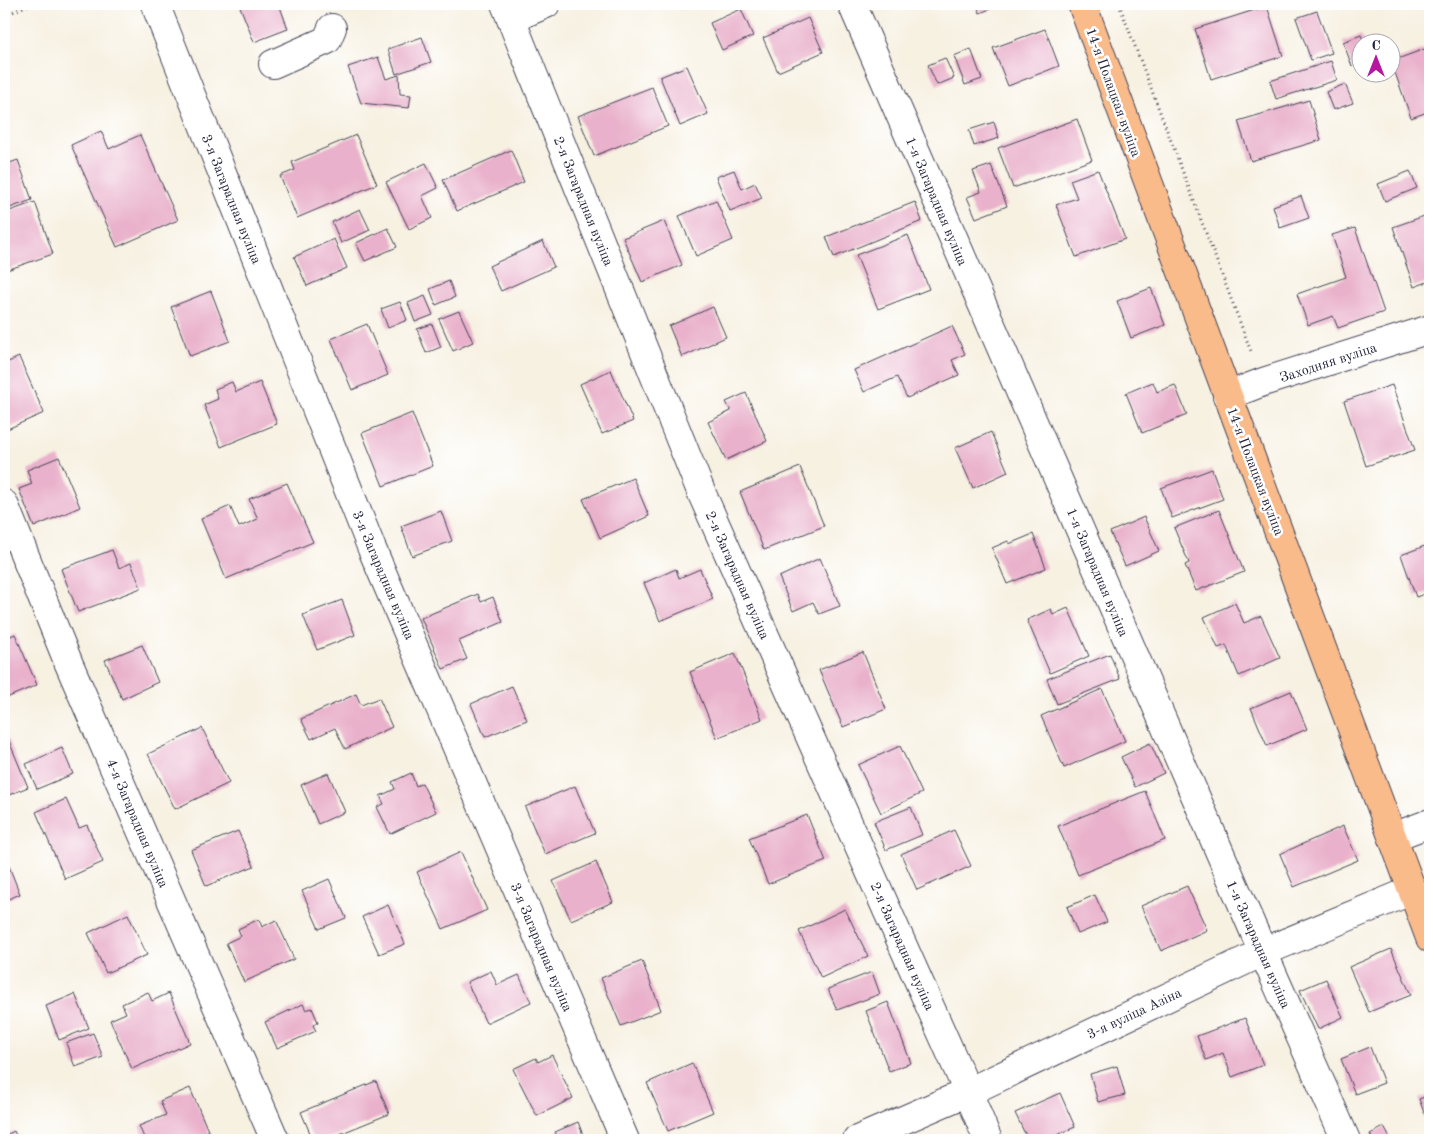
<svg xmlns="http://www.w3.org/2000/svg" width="1434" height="1144" font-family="'Old Standard TT',serif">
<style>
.building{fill:#e9b1cb}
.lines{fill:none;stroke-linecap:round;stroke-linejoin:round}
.minor-casing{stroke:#424154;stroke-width:30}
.major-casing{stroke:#424154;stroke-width:30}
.path{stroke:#424154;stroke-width:3;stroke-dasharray:1 4;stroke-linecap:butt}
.minor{stroke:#fff;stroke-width:28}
.major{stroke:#fabb8b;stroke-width:28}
.labels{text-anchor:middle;stroke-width:5;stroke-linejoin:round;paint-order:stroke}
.street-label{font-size:14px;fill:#22223b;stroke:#fff}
</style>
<rect width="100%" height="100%" fill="#fff"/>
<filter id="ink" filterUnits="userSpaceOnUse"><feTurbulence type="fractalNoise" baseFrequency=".02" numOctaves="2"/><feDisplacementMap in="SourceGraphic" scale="10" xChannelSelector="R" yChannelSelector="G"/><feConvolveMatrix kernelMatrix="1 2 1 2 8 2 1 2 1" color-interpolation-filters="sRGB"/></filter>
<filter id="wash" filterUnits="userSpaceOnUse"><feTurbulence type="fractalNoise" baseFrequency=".0096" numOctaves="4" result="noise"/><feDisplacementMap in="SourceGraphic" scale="20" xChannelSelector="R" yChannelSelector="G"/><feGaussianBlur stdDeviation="1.12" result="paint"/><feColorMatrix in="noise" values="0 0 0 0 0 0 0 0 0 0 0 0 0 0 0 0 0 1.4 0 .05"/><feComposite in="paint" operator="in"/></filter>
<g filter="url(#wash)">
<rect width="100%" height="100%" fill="#f7f1e2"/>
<g id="blocks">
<!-- building -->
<g class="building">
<polygon points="239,4 279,4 288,29 254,42"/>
<polygon points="976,4 1003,4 980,13"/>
<polygon points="1267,6 1283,56 1211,79 1195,29"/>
<polygon points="741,9 753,36 722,50 710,23"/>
<polygon points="1317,11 1332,53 1311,60 1296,18"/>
<polygon points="808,18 823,52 778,72 763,38"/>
<polygon points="1045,29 1059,66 1008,86 993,48"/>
<polygon points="1361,35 1364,42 1362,42 1362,63 1352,66 1343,42"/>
<polygon points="422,37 431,62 396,74 388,49"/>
<polygon points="1430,47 1430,111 1411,118 1392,64 1392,61"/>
<polygon points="971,49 982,79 965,85 954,56"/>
<polygon points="378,57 386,79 399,75 400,94 411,95 409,108 361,103 348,67"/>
<polygon points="945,58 954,78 937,85 928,65"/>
<polygon points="1331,61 1337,80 1276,99 1270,81"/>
<polygon points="687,66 708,114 680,126 660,77"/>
<polygon points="1345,84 1353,103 1333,110 1326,92"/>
<polygon points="652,87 668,126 594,156 578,116"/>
<polygon points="1309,100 1321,140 1251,161 1238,121"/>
<polygon points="1077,119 1092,160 1013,188 998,148"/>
<polygon points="994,122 999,138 974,146 969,130"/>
<polygon points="101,131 109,149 140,135 178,220 117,247 71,145"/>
<polygon points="356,135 377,184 297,218 280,176 295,170 292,162"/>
<polygon points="511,150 524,182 457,211 443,180"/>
<polygon points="18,160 32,200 4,210 4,165"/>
<polygon points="426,163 438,188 422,196 432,218 409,229 386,182"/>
<polygon points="991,165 1007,206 976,218 967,197 981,192 973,171"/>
<polygon points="734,170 742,189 755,183 762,198 730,211 716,177"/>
<polygon points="1098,170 1125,239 1076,257 1056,205 1077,198 1070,180"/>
<polygon points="1410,171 1417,188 1385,201 1378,184"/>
<polygon points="1301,196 1309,218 1280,228 1273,206"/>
<polygon points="716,200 733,240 696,256 679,216"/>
<polygon points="35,202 53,254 4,271 4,213"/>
<polygon points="915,202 922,221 834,257 826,237"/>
<polygon points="360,209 370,230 341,243 332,222"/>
<polygon points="1430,214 1430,281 1414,287 1393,227"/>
<polygon points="664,221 682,265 642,282 623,238"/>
<polygon points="388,228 397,247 365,261 356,243"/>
<polygon points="1355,228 1384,312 1338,328 1333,316 1308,325 1297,294 1346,277 1332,235"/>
<polygon points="908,235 929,289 878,309 856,255"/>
<polygon points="334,239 347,268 307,286 294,257"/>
<polygon points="543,241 554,267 501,291 489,266"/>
<polygon points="449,281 455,297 436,305 430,289"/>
<polygon points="1151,288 1165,325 1131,338 1117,301"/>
<polygon points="211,291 230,341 190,356 171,307"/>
<polygon points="425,296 433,315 415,322 408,303"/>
<polygon points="400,302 407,320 388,328 381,309"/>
<polygon points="713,307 726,337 682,357 669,326"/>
<polygon points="459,311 473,342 453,351 439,319"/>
<polygon points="367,324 388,375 352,390 331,339"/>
<polygon points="432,324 441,347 426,353 417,329"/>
<polygon points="952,326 965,354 952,360 959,375 907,398 897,377 864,392 854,370"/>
<polygon points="19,357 44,413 5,430 4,426 4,364"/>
<polygon points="611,370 633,421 602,434 580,384"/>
<polygon points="232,382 236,392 260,382 277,424 221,447 204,405 218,399 215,389"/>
<polygon points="1153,382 1157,392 1175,385 1187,415 1142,433 1126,393"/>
<polygon points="1392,385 1415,450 1366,466 1344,401"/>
<polygon points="746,393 767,441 726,460 708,422 731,411 726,402"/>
<polygon points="412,413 433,466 383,486 362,433"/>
<polygon points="991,432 1008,472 973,488 955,448"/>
<polygon points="59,457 80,507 34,527 19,489 32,484 27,470"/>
<polygon points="800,467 824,526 764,550 740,492"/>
<polygon points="1212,469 1223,499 1172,518 1161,488"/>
<polygon points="633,478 649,516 600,538 583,499"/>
<polygon points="287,483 313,542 226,579 201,519 230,506 239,527 258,519 249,499"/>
<polygon points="1219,510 1244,572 1196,591 1185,565 1189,563 1174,528"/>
<polygon points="441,511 452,541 412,556 401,526"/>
<polygon points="1144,517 1159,551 1125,566 1110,532"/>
<polygon points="1033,534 1046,568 1007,584 992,548 1008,541 1009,544"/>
<polygon points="1430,544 1430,592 1416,597 1401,555"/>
<polygon points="112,550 119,568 131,563 141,588 78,612 61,569"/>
<polygon points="820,558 840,606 819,614 813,602 793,611 779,577"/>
<polygon points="676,569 679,578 700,569 713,599 660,621 644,583"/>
<polygon points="478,594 481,602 493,597 503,622 459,641 467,659 443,669 421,618"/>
<polygon points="342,600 355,635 317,650 303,615"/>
<polygon points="1235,603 1244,623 1261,616 1280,658 1239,676 1226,645 1218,648 1204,617"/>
<polygon points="1068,608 1089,656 1050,673 1027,620 1051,609 1053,615"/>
<polygon points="15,634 37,685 4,699 4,639"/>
<polygon points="142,645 158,682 122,699 105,660"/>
<polygon points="863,652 886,709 843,727 819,670"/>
<polygon points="735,653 762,719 717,738 690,672"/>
<polygon points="1110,654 1120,679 1057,704 1047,679"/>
<polygon points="512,686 527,720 485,737 471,704"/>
<polygon points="1102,689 1125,741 1064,768 1041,716"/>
<polygon points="1291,691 1307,729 1267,746 1251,708"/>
<polygon points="356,694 361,705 379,698 392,727 345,749 335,728 311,739 301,719"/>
<polygon points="202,728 229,783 175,809 148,754"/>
<polygon points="4,729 28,787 4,797"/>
<polygon points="1150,743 1164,773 1135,787 1121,757"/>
<polygon points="900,746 922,793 881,813 858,765"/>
<polygon points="62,748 73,774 37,789 26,764"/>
<polygon points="328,773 345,812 318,824 301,785"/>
<polygon points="411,773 416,786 422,783 436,812 390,834 377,807 384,804 380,796 395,789 392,782"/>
<polygon points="575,786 595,833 545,854 525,807"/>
<polygon points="1145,791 1165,840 1078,875 1058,826"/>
<polygon points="66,799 79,828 87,825 103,862 65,879 36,812"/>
<polygon points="911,807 922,835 886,850 874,822"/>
<polygon points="807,815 826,861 768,884 749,838"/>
<polygon points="1343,826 1358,860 1294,887 1280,854"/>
<polygon points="954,830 971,866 917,890 901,854"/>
<polygon points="238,831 254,866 206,886 191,850"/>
<polygon points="461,852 487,910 443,929 417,872"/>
<polygon points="4,854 20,894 4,901"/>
<polygon points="596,862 613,902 571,920 553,881"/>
<polygon points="329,879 346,918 319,929 302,891"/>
<polygon points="1187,886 1207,930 1161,951 1141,906"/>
<polygon points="1095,895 1107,922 1078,934 1067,907"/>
<polygon points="388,905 405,944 379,954 362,917"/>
<polygon points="845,909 868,956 821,978 799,931"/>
<polygon points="128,914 147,955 106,973 88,933"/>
<polygon points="259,919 262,927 276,920 294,959 244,982 226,943 241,936 238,929"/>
<polygon points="1391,949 1411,995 1369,1012 1349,967"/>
<polygon points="642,961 661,1010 621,1026 601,978"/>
<polygon points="491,971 497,985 519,975 531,1002 486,1023 467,982"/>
<polygon points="872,972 880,994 837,1010 828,989"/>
<polygon points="1326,979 1343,1017 1318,1029 1300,990"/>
<polygon points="148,992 152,1001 169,993 190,1043 132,1069 110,1020 126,1013 122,1004"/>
<polygon points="75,994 89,1028 59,1040 46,1006"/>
<polygon points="888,1002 911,1063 889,1071 866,1011"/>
<polygon points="303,1004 306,1010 312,1008 318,1022 313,1025 316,1031 277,1048 265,1022"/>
<polygon points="1245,1018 1263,1065 1232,1077 1223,1053 1206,1060 1197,1036"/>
<polygon points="93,1033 103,1057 75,1067 66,1043"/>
<polygon points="1370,1047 1384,1083 1355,1094 1341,1059"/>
<polygon points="552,1055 573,1098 537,1116 513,1069 536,1058 538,1062"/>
<polygon points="692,1063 713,1112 668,1131 647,1083"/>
<polygon points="1117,1066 1125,1095 1098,1102 1090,1074"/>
<polygon points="376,1081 389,1114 325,1140 313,1140 301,1112"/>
<polygon points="190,1088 212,1140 145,1140 139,1126 166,1115 160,1101"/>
<polygon points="1060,1093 1075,1127 1046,1140 1028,1140 1015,1113"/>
<polygon points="1430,1095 1430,1129 1419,1099"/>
<polygon points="578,1122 585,1140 547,1140 557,1136 555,1132"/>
<polygon points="1384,1127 1391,1140 1373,1140 1370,1134"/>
<polygon points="14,1131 18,1140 4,1140 4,1136"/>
</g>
</g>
</g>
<g filter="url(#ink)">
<use href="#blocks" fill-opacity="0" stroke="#424154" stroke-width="1"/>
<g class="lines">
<defs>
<g id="minor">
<polyline points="155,4 372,549 625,1140"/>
<polyline points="505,4 702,494 968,1092 988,1140"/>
<polyline points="852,4 1263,952 1346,1140"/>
<polyline points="511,19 546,4"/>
<polyline points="273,64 327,40 332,28"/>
<polyline points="1227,396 1263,382 1430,329"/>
<polyline points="4,504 69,664 275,1140"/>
<polyline points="1393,837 1430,823"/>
<polyline points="857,1140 968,1092 1263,952 1413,890"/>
</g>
<polyline id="major" points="1082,4 1430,938"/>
</defs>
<!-- minor casing -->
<use href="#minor" class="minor-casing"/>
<!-- major casing -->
<use href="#major" class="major-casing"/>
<!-- path -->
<g class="path">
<polyline points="1119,4 1252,354"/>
<polyline points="4,16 30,4"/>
</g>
<!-- minor -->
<use href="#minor" class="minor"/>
<!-- major -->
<use href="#major" class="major"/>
</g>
</g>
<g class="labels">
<!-- street labels -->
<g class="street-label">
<text transform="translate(1114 92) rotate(70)" y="5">14-я Полацкая вуліца</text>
<text transform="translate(232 199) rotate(68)" y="5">3-я Загарадная вуліца</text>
<text transform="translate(584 201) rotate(68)" y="5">2-я Загарадная вуліца</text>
<text transform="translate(937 201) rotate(67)" y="5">1-я Загарадная вуліца</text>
<text transform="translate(1328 362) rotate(-18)" y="5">Заходняя вуліца</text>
<text transform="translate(1256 471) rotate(69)" y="5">14-я Полацкая вуліца</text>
<text transform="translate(1098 572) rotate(67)" y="5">1-я Загарадная вуліца</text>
<text transform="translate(384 575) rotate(67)" y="5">3-я Загарадная вуліца</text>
<text transform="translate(738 575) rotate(66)" y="5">2-я Загарадная вуліца</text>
<text transform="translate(138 823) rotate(67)" y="5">4-я Загарадная вуліца</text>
<text transform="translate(1259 944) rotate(66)" y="5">1-я Загарадная вуліца</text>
<text transform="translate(903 946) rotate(66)" y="5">2-я Загарадная вуліца</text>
<text transform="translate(542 947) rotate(67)" y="5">3-я Загарадная вуліца</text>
<text transform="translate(1134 1013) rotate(-25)" y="5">3-я вуліца Азіна</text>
</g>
</g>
<!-- margin -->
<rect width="1434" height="1144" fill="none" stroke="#fff" stroke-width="20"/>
<!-- north arrow -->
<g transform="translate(1376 58)"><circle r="24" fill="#ffffff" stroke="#a7a7b1"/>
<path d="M0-4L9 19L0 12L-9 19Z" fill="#b5179e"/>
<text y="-8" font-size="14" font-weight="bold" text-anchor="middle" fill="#22223b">С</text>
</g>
</svg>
